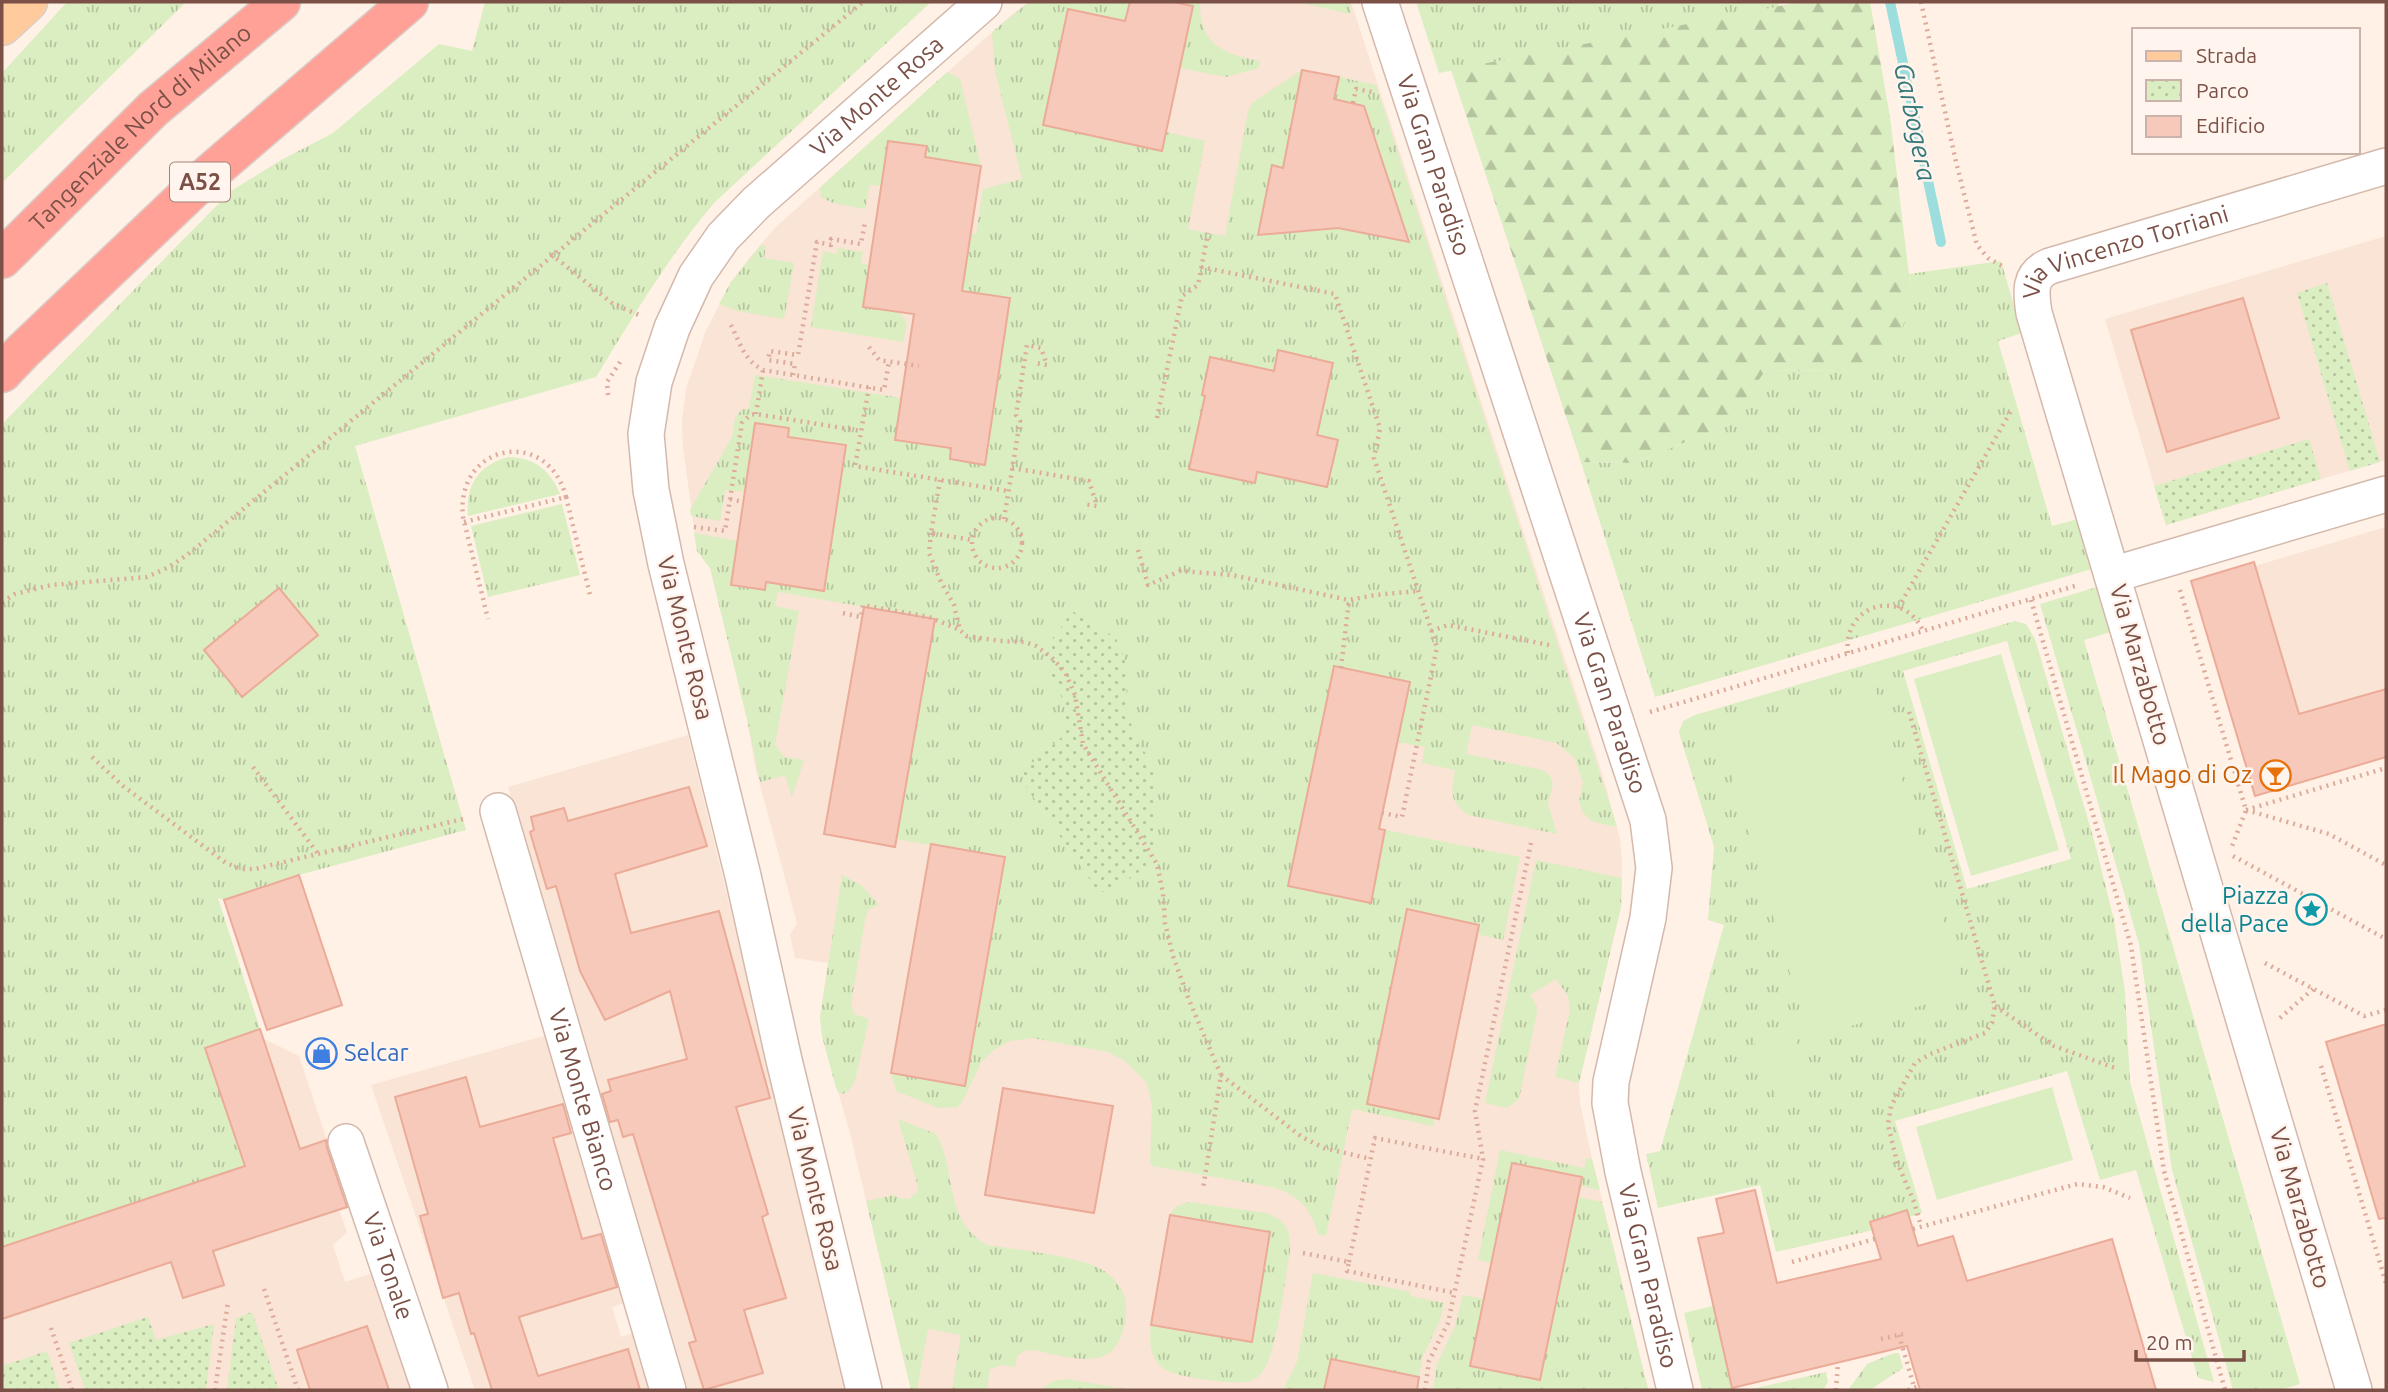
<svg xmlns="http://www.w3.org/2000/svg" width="2388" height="1392" font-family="Ubuntu,sans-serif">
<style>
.residential{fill:#f9e4d5}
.grass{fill:url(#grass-tufts);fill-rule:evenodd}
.forest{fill:url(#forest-firs)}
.park{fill:url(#park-dots)}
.pitch{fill:#daeec1}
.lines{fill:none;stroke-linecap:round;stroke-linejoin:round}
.stream{stroke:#9cdede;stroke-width:10}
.building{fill:#f7c9ba;stroke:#ebab98;stroke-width:2}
.minor-casing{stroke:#d4b8ac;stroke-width:38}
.major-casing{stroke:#dacecb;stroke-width:41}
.highway-casing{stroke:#dacecb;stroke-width:41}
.path{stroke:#ddab9c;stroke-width:4.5;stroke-dasharray:2 5;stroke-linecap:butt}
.minor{stroke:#fff;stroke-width:35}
.major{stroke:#ffcb9c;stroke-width:38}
.highway{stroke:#ffa196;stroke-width:38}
.labels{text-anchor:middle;stroke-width:5;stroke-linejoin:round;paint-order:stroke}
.shield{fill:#fff5ee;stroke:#a38279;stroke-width:2}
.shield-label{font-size:23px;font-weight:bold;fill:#7b5147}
.street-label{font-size:24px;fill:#7b5147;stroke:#fff5ee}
.food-label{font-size:24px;fill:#c56008;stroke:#fff5ee;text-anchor:end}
.culture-label{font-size:24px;fill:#0d838f;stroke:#fff5ee;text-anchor:end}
.shop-label{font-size:24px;fill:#366cbe;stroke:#fff5ee;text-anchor:start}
.water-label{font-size:26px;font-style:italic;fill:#35797a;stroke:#fff5ee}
</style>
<defs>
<pattern id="grass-tufts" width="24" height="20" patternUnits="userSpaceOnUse" patternTransform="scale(1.75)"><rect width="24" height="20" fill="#daeec1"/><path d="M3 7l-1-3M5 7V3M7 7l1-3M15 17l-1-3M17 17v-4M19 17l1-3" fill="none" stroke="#b6c39f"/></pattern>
<pattern id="forest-firs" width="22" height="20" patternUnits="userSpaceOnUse" patternTransform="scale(1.75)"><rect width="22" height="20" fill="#daeec1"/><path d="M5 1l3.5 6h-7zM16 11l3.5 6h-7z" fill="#b6c39f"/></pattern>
<pattern id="park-dots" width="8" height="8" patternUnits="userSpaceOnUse" patternTransform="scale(1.75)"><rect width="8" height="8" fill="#daeec1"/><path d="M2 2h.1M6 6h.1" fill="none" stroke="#b6c39f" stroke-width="1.8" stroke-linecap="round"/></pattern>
</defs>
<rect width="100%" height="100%" fill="#fff1e5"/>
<!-- residential -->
<g class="residential">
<polygon points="1029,2 1350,2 1352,5 1603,776 1620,839 1622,861 1621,907 1579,1083 1580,1103 1592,1159 1648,1389 911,1390 850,1133 822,1036 820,1017 828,963 795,958 790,935 797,923 755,766 747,719 710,568 697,551 683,447 682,421 686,389 705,333 731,282 750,257 776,227 1010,16"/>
<polygon points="2386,236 2386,460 2166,525 2105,319"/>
<polygon points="2386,527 2386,757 2255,796 2191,581 2254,562 2255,566"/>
<polygon points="688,735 847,1390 684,1390 508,787"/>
<polygon points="260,1029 264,1039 299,1056 349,1206 339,1210 347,1232 333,1245 345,1282 376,1272 416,1390 2,1390 2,1247 245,1166 205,1048"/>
<polygon points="547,1035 625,1303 612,1307 621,1337 634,1333 650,1390 475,1390 371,1085"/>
</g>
<!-- grass -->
<g class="grass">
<polygon points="67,2 186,2 2,183 2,73"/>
<path d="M485,2h446l-217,201c-46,54 -81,114 -118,174l-241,69 111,384 -167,45 -75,25 -6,-2 42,131 -54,19 39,118 -243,81v-823l229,-233 50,-31 52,-27 106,-89 33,7z"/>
<path d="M1029,2h101l-5,19 -57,-12 -25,116 118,26 5,-19 39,9 -17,88 37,7 23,-125 4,-8 50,-33 -19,98 -11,-2 66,62 70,14 -44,-136 -30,-7 5,-22 37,8 238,732 3,10 -24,-5 -10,-9 -4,-11 4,-19 -8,-24 -18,-16 -85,-18 -6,29 77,16 7,6 3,8 -5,20 9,30 -89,-19c-19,-14 -17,-23 -13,-45l-33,-7 3,-16 -28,-5 12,-60 -75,-15 -46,219 83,17 14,-73 135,27 -17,83 -26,-6 2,-9 -71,-16 -41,195 67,14 -1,8 -81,-17 -26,127 -8,-2c-8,-27 -18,-38 -46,-47l-120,-21 -2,-5 2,-55 -5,-23 -22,-22 -17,-9 -76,-14 -22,3 -15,8 -13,12 -20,41 -5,5 -19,1 -42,-17 -5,-18 74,12 39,-227 -108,-19 39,-220 -157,-27 -3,14 24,5 -24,134 9,12 20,3 -12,37 -7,-22 -25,7 -13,-63 -37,-151 -13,-17 -3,-18 44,8 -7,44 33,5 2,-8 58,9 22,-146 -58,-8 1,-9 -44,64 -20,-2 -5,31 -29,-5 -1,-6 42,-73 3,-19 6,-8 8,-2 6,-33 146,23 -6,42 56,8 -1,11 35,5 25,-166 -31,-5 -13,10 -4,-14 -1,-57 15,2 7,-45 39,-10 -27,-108 -3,-39z"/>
<path d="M1173,2h27c-1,42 23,52 60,59l-1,7 -33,9 -46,-9 13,-61z"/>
<polygon points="1301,2 1350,2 1351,14 1301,3"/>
<polygon points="1416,2 1778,2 1779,7 1439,73"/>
<polygon points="947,72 960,79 981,166 925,157 926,146 889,141 881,186 870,185 865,209 833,203 821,197 820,189 823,185"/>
<polygon points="761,245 766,246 764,258 794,263 784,319 738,311 719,304 731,282"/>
<polygon points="838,248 863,252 861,263 869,265 863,307 899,312 907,323 903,342 811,327 823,251 837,254"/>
<polygon points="2001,261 2022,333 1998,341 2052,526 2078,519 2092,569 1655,697 1581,462 1633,463 1728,425 1765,371 1850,370 1911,292 1909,274"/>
<path d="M509,457c26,1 41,13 51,37l-92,22c-3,-31 11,-52 41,-59z"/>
<polygon points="562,504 580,575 488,597 471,526"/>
<polygon points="2097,587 2111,632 2084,640 2300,1384 2280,1390 2233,1390 2172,1170 2139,944 2040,604"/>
<path d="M2015,621l11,3 9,15 59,201 20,80 11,72 5,90 84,300 -16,-4 -62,-208 -36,10 -33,-109 -172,50 27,92 -13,4 -3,-6 -36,10 3,9 -97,22 -16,-67 -102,23 -12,-54 14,-3 64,-226 -16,-5 6,-73 -33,-108 -2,-7 4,-11 12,-6zM2007,641l64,218 -104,30 -64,-218z"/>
<polygon points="1536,860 1622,878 1621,907 1579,1083 1555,1077 1570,1010 1568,996 1556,979 1530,995 1536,1005 1537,1013 1519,1099 1507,1108 1485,1103"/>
<polygon points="842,875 861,885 879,905 869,909 866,915 851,1003 854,1014 869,1019 855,1081 850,1089 843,1094 838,1092 836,1088 822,1036 820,1017"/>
<path d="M898,1119l38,15c22,39 6,84 51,111 29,5 99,11 120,28 8,6 16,16 18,26 4,18 -3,50 -21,57 -20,8 -49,-2 -70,-6l-10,1 -7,5 -2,11 -14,-2 -11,4 -3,21h-35l9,-55 -33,-6 -11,61h-6l-45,-189 29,-6 3,3 11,1 8,-7 1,-6z"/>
<polygon points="1500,1150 1584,1168 1586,1158 1592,1159 1600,1190 1580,1186 1581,1177 1512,1163 1491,1263 1478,1260"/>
<polygon points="1578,1197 1602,1202 1648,1389 1433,1390 1437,1364 1455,1326 1463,1295 1484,1299 1470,1366 1540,1380"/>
<path d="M1188,1202l78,11c20,7 25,18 24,38 -5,27 -13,103 -28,121 -5,7 -10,9 -18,10 -14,2 -70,-5 -80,-13 -15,-12 -15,-27 -13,-44l101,16 18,-109 -100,-17 5,-8z"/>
<polygon points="1313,1273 1411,1292 1410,1296 1444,1303 1440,1320 1422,1358 1417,1390 1403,1387 1405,1374 1331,1359 1324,1390 1283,1390 1297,1362"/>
<polygon points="1713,1306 1733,1390 1702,1390 1684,1313"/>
<polygon points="1894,1353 1899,1353 1903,1368 1870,1390 1848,1390 1867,1364"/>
<polygon points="1826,1372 1828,1382 1823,1390 1747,1390"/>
<polygon points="1067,1379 1131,1390 1041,1390 1053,1381"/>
</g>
<!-- forest -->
<polygon class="forest" points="1800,2 1870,2 1890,117 1911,292 1899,344 1850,370 1765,371 1728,425 1633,463 1581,462 1451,70"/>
<!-- park -->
<g class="park">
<polygon points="2327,283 2380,462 2350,471 2297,293"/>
<polygon points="2309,439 2321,479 2166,525 2154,486"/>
<polygon points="1072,611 1116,638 1126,664 1127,709 1135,738 1148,757 1155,775 1154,842 1147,866 1114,890 1104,892 1097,890 1023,782 1023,771 1063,736 1066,721 1064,703 1044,657 1048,647"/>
<polygon points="252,1312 279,1390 227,1390 236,1318"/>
<polygon points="148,1317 156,1340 214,1324 206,1389 85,1390 69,1343"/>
<polygon points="47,1351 60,1390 2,1390 2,1366"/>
</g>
<!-- pitch -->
<g class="pitch">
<polygon points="2001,654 2059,850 1971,876 1914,679"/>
<polygon points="1874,684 1965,993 1809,1038 1718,730"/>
<polygon points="1790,1024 1815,1090 1778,1103 1753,1038"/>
<polygon points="2052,1087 2073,1160 1937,1200 1916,1127"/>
</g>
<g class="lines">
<!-- stream -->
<polyline class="stream" points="1890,2 1941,242"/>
</g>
<!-- building -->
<g class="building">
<polygon points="1130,2 1173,2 1193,6 1162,151 1043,125 1068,9 1125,21"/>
<polygon points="1302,70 1339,77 1334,99 1364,106 1409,242 1338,228 1258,235 1272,165 1283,168"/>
<polygon points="888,141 927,146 925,157 981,166 962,291 1010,298 985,465 950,459 951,448 895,440 914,314 863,307"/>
<polygon points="2243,298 2279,418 2167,452 2131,330"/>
<polygon points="1278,350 1333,363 1317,435 1338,440 1327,487 1257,472 1255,483 1189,469 1205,396 1202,395 1210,357 1274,371"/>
<polygon points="755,423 789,428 788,437 846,445 824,591 766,582 765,590 731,585"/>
<polygon points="2254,562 2299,714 2386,689 2386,757 2255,796 2191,581"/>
<polygon points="279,588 318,635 242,697 204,650"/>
<polygon points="864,607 935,619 895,847 824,834"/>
<polygon points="1334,666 1410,682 1379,829 1385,830 1371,903 1288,886"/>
<polygon points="689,787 707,846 615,874 631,933 719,911 770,1098 736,1107 768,1214 762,1217 786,1298 744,1310 763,1373 704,1390 689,1343 696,1341 633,1134 623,1137 618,1120 610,1122 602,1094 611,1091 608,1080 687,1059 670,991 605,1020 580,971 556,886 547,889 530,832 534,830 531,817 564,808 568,821"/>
<polygon points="931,844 1005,857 965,1086 891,1073"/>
<polygon points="299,875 342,1005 267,1030 224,900"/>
<polygon points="1407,909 1479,925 1439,1119 1367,1104"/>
<polygon points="2386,1024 2386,1218 2379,1219 2326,1042"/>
<polygon points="260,1029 300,1149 326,1140 327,1148 347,1207 213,1251 224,1285 183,1298 171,1262 2,1319 2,1247 245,1166 205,1048"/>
<polygon points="466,1077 480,1127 563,1104 571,1133 553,1138 582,1239 601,1234 617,1287 519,1317 538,1376 628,1349 640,1390 492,1390 474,1333 471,1334 459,1293 443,1298 420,1216 428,1214 395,1097"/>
<polygon points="1003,1088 1113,1106 1094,1213 985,1195"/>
<polygon points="1512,1163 1582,1177 1540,1380 1470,1366"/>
<polygon points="1755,1190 1777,1283 1881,1259 1870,1222 1907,1210 1918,1246 1953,1236 1967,1281 2112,1239 2156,1390 1920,1390 1907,1346 1732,1388 1698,1238 1724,1233 1716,1199"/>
<polygon points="1170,1215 1270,1232 1252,1342 1151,1325"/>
<polygon points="367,1326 389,1390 310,1390 297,1350"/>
<polygon points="1331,1359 1419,1377 1417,1390 1324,1390"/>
</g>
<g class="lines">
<defs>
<g id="minor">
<path id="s1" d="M1380,2l268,818 6,48 -6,50 -37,164 -1,21 13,69 52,218"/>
<polyline points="2112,575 2386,494"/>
<path id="s2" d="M498,811l170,579"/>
<path id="s3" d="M346,1142l84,248"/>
<path id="s4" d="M864,1390l-80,-330 -41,-184 -77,-312 -15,-74 -5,-56 8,-52 18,-54 24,-52 27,-39 33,-34 228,-201"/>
<path id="s5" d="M2354,1390l-320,-1077c-3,-20 -6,-38 16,-47l336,-100"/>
</g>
<polyline id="major" points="2,26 28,2"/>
<g id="highway">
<path id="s6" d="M2,259l151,-150 128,-107"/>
<polyline points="2,373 22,352 208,175 409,2"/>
</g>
</defs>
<!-- minor casing -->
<use href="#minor" class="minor-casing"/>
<!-- major casing -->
<use href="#major" class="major-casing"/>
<!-- highway casing -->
<use href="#highway" class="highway-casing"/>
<!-- path -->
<g class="path">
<polyline points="1921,2 1956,162 1977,245 1988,258 2002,266"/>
<polyline points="1353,103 1356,89 1372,92"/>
<polyline points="551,254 613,304 639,315"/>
<polyline points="1201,267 1335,294 1380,428 1374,458 1437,647 1402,817 1383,813"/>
<path d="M731,325c9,18 13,35 32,45l121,20 5,-28"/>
<polyline points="869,347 879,360 919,366"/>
<polyline points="793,375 795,364 768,360 770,351 798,355 817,242 831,245 831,239 861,244 865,222"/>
<polyline points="869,387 855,466 1008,491"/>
<polyline points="608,395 607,382 622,359"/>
<polyline points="756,414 763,370"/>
<polyline points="1157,418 1182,296 1198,285 1208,233"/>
<polyline points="1012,468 1089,481 1097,506 1083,504"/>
<polyline points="940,480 931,533 972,540"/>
<polyline points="566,497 590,595"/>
<polyline points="730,499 743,502"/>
<circle cx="997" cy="543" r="25"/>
<polyline points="1004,519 1020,421 1016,415 1027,345 1041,348 1047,365 1035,363"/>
<path d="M464,522l102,-25c-18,-71 -111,-54 -103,20l25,102"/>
<polyline points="694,527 725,531 742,423 750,415 756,414 861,431"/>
<polyline points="931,533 929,553 941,582 954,605 960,630 966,636 1000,641 1025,642 1036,646 1051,657 1065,672 1075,695 1083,744 1157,864 1163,893 1165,923 1173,956 1189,1000 1221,1075 1203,1189"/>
<polyline points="1138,550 1148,585 1180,571 1232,575 1349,600 1375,595 1418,591"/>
<polyline points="2180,590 2246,810 2231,849"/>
<polyline points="2031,600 2131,946 2164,1171 2225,1390"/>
<polyline points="2,602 15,594 51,585 147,577 169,567 187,555 863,2"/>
<polyline points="1898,608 2011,411"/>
<polyline points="843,613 861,617 863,605 929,617 960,630"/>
<polyline points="1431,631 1448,625 1554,646"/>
<path d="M1848,653c-6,-49 55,-66 75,-22"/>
<polyline points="1341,668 1349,600"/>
<polyline points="1650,712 2078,585"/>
<polyline points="1909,712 1995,1006 1992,1023 1985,1033 1930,1054 1915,1063 1891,1106 1888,1125 1897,1162 1914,1202 1921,1226"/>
<polyline points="92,757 123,786 226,863 241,869 255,869 463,819"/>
<polyline points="253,767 319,855"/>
<polyline points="2246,810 2329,834 2386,865"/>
<polyline points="2246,810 2386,768"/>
<polyline points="2233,856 2386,939"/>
<polyline points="2265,963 2364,1016 2386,1010"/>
<polyline points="1995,1006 2054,1046 2115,1068"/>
<polyline points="2280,1018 2313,989"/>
<polyline points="2321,1066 2386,1283"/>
<polyline points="1221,1075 1302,1137 1324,1148 1371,1159"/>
<polyline points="1913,1229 2077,1184 2103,1187 2130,1198"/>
<polyline points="1303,1253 1349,1262 1347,1271 1455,1293"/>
<polyline points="1349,1262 1375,1138 1483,1159"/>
<polyline points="1792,1262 1875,1239"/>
<polyline points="264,1289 298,1390"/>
<polyline points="51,1328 72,1390"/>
<polyline points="1899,1335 1915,1390"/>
<polyline points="1881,1339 1903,1334"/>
<polyline points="215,1390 228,1302"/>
<polyline points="1425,1390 1429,1361 1448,1323 1483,1159 1475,1111 1531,843"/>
<polyline points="1836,1390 1838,1363"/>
<polyline points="1908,1390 1919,1386"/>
</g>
<!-- minor -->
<use href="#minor" class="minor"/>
<!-- major -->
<use href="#major" class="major"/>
<!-- highway -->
<use href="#highway" class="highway"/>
</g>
<!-- icons -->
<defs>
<symbol id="bar-ring" viewBox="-11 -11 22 22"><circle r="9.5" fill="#fff5ee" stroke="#e8710a" stroke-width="1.5"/><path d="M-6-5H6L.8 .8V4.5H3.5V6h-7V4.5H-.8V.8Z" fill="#e8710a"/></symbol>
<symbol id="sight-ring" viewBox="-11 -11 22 22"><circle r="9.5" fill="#fff5ee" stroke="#0f9aa8" stroke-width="1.5"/><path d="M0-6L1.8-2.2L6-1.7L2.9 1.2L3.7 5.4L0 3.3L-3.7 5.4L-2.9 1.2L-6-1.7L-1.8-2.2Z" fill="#0f9aa8"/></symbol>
<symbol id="shop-ring" viewBox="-11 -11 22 22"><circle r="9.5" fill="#fff5ee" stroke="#3f7fe0" stroke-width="1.5"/><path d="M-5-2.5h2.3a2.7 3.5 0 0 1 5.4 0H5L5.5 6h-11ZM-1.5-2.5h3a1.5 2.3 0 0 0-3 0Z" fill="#3f7fe0"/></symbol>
</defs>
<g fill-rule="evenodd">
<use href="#bar-ring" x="2258" y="758" width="35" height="35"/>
<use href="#sight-ring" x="2294" y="892" width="35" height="35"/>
<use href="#shop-ring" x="304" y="1036" width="35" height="35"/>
</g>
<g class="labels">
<!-- shield labels -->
<rect class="shield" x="170" y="162.5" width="60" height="39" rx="5"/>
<g class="shield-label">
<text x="200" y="190">A52</text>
</g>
<!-- street labels -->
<g class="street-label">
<text dy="8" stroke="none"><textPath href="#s4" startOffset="1404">Via Monte Rosa</textPath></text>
<text dy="8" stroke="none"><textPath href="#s6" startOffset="191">Tangenziale Nord di Milano</textPath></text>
<text dy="8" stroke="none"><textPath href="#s1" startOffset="172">Via Gran Paradiso</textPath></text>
<text dy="8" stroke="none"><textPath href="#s5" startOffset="1251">Via Vincenzo Torriani</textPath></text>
<text transform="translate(685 638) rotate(76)" y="8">Via Monte Rosa</text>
<text transform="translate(2140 665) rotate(74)" y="8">Via Marzabotto</text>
<text dy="8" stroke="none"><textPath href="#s1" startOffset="738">Via Gran Paradiso</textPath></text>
<text dy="8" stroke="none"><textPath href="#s2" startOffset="301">Via Monte Bianco</textPath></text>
<text transform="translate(815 1189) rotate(76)" y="8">Via Monte Rosa</text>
<text transform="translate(2300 1208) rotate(74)" y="8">Via Marzabotto</text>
<text dy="8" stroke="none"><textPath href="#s3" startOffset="131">Via Tonale</textPath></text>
<text dy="8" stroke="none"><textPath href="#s1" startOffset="1326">Via Gran Paradiso</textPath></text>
</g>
<!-- food labels -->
<g class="food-label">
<text x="2252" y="783">Il Mago di Oz</text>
</g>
<!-- culture labels -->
<g class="culture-label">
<text x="2289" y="904">Piazza<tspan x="2289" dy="28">della Pace</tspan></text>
</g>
<!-- shop labels -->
<g class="shop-label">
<text x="344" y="1061">Selcar</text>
</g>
<!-- water labels -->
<g class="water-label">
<text transform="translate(1915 122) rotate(78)" y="9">Garbogera</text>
</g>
</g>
<!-- border -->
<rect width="2388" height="1392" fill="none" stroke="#7b5147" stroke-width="7"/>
<!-- legend -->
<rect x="2132" y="28" width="228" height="126" fill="#fff5ee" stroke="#cab3ab" stroke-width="2"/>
<rect x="2146" y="51" width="35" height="10" fill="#ffcb9c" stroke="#cab3ab" stroke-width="2"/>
<text x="2196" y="63" font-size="21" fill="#7b5147">Strada</text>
<rect x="2146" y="80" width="35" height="21" fill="url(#park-dots)" stroke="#cab3ab" stroke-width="2"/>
<text x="2196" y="98" font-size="21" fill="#7b5147">Parco</text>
<rect x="2146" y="116" width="35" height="21" fill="#f7c9ba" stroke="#cab3ab" stroke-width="2"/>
<text x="2196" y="133" font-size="21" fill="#7b5147">Edificio</text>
<!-- scale -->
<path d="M2136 1350v10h108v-10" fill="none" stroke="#7b5147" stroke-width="3.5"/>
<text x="2146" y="1350" font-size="21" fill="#7b5147" stroke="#fff5ee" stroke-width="5" paint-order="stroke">20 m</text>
</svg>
